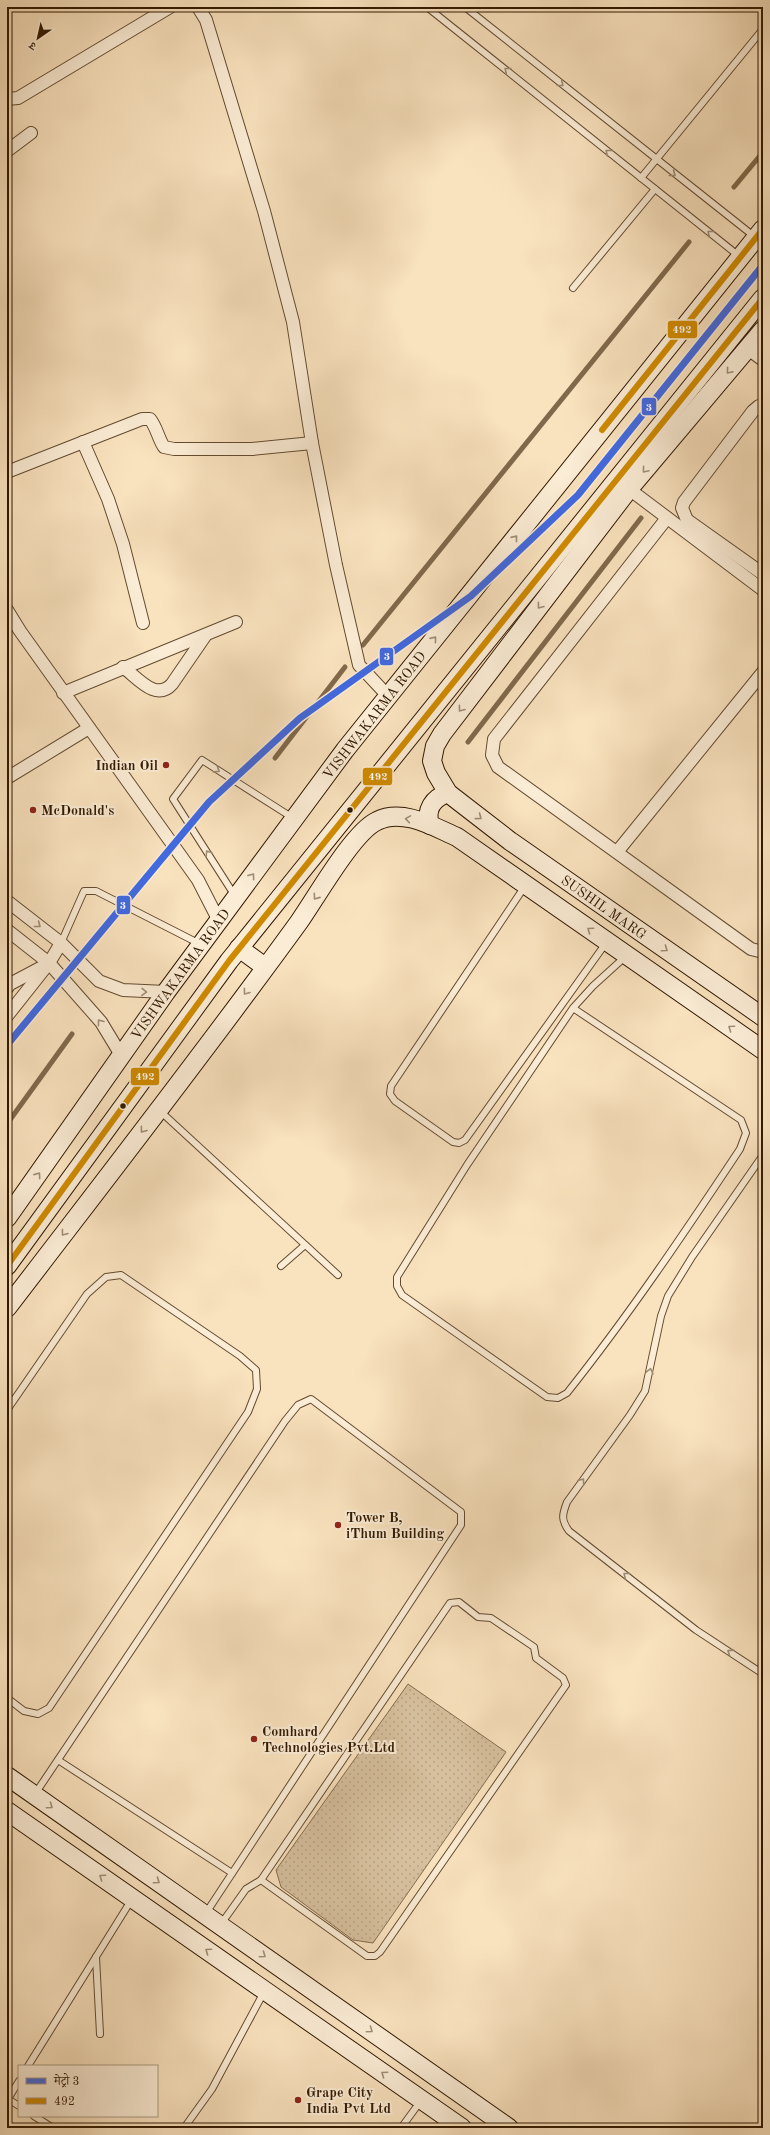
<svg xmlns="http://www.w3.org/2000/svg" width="770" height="2135" font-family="'Old Standard TT','Noto Serif Devanagari',serif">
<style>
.grass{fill:url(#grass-dots);stroke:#846c4f}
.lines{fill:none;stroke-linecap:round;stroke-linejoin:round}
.stream{stroke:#80694b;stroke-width:5}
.lane-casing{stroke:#634b30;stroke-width:8}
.street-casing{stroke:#634b30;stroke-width:14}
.secondary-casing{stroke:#311900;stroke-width:20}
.lane{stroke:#fbecd5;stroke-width:6}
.street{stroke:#fbecd5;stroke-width:12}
.secondary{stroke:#fbecd5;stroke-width:18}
.bus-1-casing{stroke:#fbecd5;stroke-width:9}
.bus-1{stroke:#cf8a00;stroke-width:6}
.metro-1-casing{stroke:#fbecd5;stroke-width:10}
.metro-1{stroke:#4169e1;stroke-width:7}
.oneway{stroke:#a08d75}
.poi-dot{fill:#8f2418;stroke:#fbecd5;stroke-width:1.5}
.bus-dot{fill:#311900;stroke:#fbecd5;stroke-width:1.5}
.labels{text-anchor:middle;stroke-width:4;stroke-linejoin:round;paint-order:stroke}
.street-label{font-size:14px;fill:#311900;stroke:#fbecd5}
.poi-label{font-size:14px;font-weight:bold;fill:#311900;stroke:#fbecd5;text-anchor:start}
.line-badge{stroke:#fbecd5;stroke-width:1.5}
.badge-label{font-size:11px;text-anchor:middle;font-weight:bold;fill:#fff}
</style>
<defs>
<pattern id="grass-dots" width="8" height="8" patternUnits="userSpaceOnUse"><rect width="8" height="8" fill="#d7c09e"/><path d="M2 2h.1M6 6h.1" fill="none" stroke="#b9a486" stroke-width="1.8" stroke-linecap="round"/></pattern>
</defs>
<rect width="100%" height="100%" fill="#f9e2be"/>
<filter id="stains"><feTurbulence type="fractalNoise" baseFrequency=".005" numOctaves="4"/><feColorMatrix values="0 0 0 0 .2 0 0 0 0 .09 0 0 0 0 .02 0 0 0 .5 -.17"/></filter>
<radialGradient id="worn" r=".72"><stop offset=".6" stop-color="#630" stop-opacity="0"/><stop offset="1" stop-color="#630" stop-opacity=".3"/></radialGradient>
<!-- grass -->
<polygon class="grass" points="408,1684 506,1752 373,1943 353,1940 281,1887 276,1870"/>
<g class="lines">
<!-- stream -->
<g class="stream">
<polyline points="734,187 763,152"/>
<polyline points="363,645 689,242"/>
<polyline points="468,742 641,518"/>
<polyline points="275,758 345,667"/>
<polyline points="7,1124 72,1034"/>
</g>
<defs>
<g id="lane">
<polyline points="427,7 739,256"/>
<polyline points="465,7 755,237"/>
<polyline points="641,178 763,29"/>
<polyline points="573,288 655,189"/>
<polyline points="525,886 391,1086 390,1094 395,1101 453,1142 459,1143 465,1140 606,943"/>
<polyline points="235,896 173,799 202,760 293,818"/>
<polyline points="61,943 84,891 96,891 200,944"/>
<path d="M573,1008l168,112 5,13 -6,16c-55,83 -111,166 -173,244l-9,5 -11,-1 -145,-102 -5,-9v-9l70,-112 106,-157 20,-22 33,-30"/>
<polyline points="160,1111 338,1275"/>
<path d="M763,1155l-71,102 -24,39 -7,20 -16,75 -15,24 -63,87c-5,13 -6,18 2,29l127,99 67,44"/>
<polyline points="281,1266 305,1245"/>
<polyline points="7,1410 87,1294 106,1277 121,1275 240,1356 256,1370 257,1389 248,1412 49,1708 38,1714 24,1711 7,1698"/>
<polygon points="459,1602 478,1617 491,1618 534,1647 536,1658 563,1678 566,1685 380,1952 375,1956 367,1956 261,1880 450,1603"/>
<polyline points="58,1760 232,1873"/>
<polyline points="35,1794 285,1421 298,1405 311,1399 461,1512 461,1525 206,1913"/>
<polyline points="221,1924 246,1889 261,1880"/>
<polyline points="96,1957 100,2034"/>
<polyline points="28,2066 132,1899"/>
<polyline points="19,2081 8,2099 19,2106"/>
<polyline points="34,2116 53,2128"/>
<polyline points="184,2128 212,2089 264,1992"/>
<polyline points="401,2128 420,2102"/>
</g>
<g id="street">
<polyline points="198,7 206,20 264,211 293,322 312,443 336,565 359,665 388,696"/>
<polyline points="7,99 18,98 170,7"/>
<polyline points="7,151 31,133"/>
<polyline points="748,349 763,360"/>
<polyline points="763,406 759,406 753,411 684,502 682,508 687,520 763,574"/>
<polyline points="83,442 108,499 123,544 143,623"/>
<path d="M7,472l135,-53h8c7,9 8,19 14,28l10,2h78l60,-6"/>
<polyline points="629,489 763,590"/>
<polyline points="667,518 494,739 492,755 498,767 751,949 763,952"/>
<polyline points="7,610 20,631 198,880 219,921"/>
<path d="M123,667c15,11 33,35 49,17l33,-48"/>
<polyline points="63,693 236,622"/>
<polyline points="7,778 89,728"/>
<polyline points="617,852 763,672"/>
<polyline points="7,901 61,943 99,981 123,990 166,992"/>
<polyline points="7,930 49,963 101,1022 121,1055"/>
<polyline points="7,988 10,984 44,966"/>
<polyline points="7,1016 49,963 61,943"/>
</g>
<g id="secondary">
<polyline points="763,330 629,489 442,734 435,746 432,761 436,773 448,793 510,841 763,1017"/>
<path d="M430,825c-5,-15 3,-27 18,-32"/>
<polyline points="239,948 265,967"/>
<polyline points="7,1218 166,992 345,750 763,229"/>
<polyline points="7,1266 229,961 763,298"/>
<path d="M7,1308c98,-128 197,-255 292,-386 17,-24 54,-90 78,-101 26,-13 57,6 80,16l306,213"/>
<polyline points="7,1776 509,2128"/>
<polyline points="7,1811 462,2128"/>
</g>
</defs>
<!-- lane casing -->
<use href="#lane" class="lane-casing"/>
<!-- street casing -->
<use href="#street" class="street-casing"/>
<!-- secondary casing -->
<use href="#secondary" class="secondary-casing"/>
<!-- lane -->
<use href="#lane" class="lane"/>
<!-- street -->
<use href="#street" class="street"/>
<!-- secondary -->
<use href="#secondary" class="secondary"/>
<defs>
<g id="bus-1">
<polyline points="602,430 763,229"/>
<polyline points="7,1266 229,961 763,298"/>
</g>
</defs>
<!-- bus-1 casing -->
<use href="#bus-1" class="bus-1-casing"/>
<!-- bus-1 -->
<use href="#bus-1" class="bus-1"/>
<defs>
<polyline id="metro-1" points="7,1045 209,802 300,718 471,596 578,495 763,265"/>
</defs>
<!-- metro-1 casing -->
<use href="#metro-1" class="metro-1-casing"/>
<!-- metro-1 -->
<use href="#metro-1" class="metro-1"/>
</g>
<!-- one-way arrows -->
<defs><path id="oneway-chevron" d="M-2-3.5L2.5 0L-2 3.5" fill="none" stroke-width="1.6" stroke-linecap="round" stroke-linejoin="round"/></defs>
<g class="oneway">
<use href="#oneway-chevron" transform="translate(507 70) rotate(-141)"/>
<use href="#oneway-chevron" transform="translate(561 84) rotate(39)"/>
<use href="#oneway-chevron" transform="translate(608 152) rotate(-141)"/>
<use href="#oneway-chevron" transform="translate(673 174) rotate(38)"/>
<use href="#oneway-chevron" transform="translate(710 233) rotate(-141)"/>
<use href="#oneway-chevron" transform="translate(729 371) rotate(130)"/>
<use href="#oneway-chevron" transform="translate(645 470) rotate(130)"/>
<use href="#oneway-chevron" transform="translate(515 538) rotate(-51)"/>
<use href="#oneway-chevron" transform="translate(540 606) rotate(127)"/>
<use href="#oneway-chevron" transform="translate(434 639) rotate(-51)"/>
<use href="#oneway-chevron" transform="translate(461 709) rotate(127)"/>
<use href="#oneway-chevron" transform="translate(217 770) rotate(33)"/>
<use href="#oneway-chevron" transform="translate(479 817) rotate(37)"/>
<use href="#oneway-chevron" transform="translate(408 819) rotate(-171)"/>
<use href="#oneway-chevron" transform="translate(208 853) rotate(-123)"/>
<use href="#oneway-chevron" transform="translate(252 876) rotate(-54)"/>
<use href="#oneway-chevron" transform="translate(316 897) rotate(125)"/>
<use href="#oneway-chevron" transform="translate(38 925) rotate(38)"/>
<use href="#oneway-chevron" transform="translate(590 930) rotate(-145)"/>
<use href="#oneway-chevron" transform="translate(665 949) rotate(35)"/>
<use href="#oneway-chevron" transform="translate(144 992) rotate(2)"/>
<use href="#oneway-chevron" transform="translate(246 992) rotate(127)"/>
<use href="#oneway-chevron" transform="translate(100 1022) rotate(-127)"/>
<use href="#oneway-chevron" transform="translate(731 1028) rotate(-145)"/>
<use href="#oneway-chevron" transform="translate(143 1130) rotate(127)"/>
<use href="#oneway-chevron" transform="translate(38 1175) rotate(-55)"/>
<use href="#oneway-chevron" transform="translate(64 1233) rotate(127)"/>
<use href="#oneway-chevron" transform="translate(650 1371) rotate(-77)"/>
<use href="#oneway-chevron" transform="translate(582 1481) rotate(-54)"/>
<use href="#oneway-chevron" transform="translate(626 1575) rotate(-142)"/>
<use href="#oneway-chevron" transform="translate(730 1652) rotate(-147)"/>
<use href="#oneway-chevron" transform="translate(50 1806) rotate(35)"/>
<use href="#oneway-chevron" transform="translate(102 1877) rotate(-145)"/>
<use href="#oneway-chevron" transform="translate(157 1881) rotate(35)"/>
<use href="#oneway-chevron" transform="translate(208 1951) rotate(-145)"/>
<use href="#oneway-chevron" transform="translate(263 1955) rotate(35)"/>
<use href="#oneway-chevron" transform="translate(370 2030) rotate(35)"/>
<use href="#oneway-chevron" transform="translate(384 2074) rotate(-145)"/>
</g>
<!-- markers -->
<g class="poi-dot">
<circle cx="166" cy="765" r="4"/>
<circle cx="33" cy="810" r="4"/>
<circle cx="338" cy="1525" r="4"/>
<circle cx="254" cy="1739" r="4"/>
<circle cx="298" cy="2100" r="4"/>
</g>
<g class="bus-dot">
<circle cx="350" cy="810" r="3.5"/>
<circle cx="123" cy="1106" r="3.5"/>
</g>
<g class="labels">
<!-- street labels -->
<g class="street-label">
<text transform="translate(374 715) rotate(-52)" y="5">VISHWAKARMA ROAD</text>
<text transform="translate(604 907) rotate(35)" y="5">SUSHIL MARG</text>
<text transform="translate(180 974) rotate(-54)" y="5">VISHWAKARMA ROAD</text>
</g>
<!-- poi labels -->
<g class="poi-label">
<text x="158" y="770" text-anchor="end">Indian Oil</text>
<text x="41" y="815">McDonald's</text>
<text x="346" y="1522">Tower B,<tspan x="346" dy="16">iThum Building</tspan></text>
<text x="262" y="1736">Comhard<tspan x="262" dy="16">Technologies Pvt.Ltd</tspan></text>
<text x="306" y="2097">Grape City<tspan x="306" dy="16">India Pvt Ltd</tspan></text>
</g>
</g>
<g class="line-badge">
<rect x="667" y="320" width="31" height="19" rx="4" fill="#cf8a00"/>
<rect x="641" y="397" width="16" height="19" rx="4" fill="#4169e1"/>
<rect x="379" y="647" width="15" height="19" rx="4" fill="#4169e1"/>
<rect x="362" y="767" width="31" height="19" rx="4" fill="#cf8a00"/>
<rect x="116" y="895" width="15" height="20" rx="4" fill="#4169e1"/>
<rect x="130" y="1067" width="30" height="19" rx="4" fill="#cf8a00"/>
</g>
<g class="badge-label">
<text x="682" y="333">492</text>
<text x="649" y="411">3</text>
<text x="387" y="660">3</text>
<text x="378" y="780">492</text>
<text x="123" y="909">3</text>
<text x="145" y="1080">492</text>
</g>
<!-- margin -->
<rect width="770" height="2135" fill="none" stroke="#f9e2be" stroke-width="24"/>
<rect x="8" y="8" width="754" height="2119" fill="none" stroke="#311900" stroke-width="2"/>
<rect x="12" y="12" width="746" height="2111" fill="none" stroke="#311900"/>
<!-- legend -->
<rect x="18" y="2065" width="140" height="52" fill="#fbecd5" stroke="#aa9880"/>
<rect x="26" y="2078" width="20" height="6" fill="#4169e1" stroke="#aa9880"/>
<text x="54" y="2085" font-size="12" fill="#311900">मेट्रो 3</text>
<rect x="26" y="2098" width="20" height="6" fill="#cf8a00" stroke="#aa9880"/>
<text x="54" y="2105" font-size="12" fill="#311900">492</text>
<!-- north arrow -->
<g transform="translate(38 38) rotate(214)" stroke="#fbecd5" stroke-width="3" paint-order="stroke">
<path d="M0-3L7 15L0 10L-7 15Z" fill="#311900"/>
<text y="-6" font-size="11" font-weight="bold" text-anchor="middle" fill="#311900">उ</text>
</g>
<rect width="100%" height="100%" filter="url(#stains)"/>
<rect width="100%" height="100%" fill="url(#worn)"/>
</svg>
